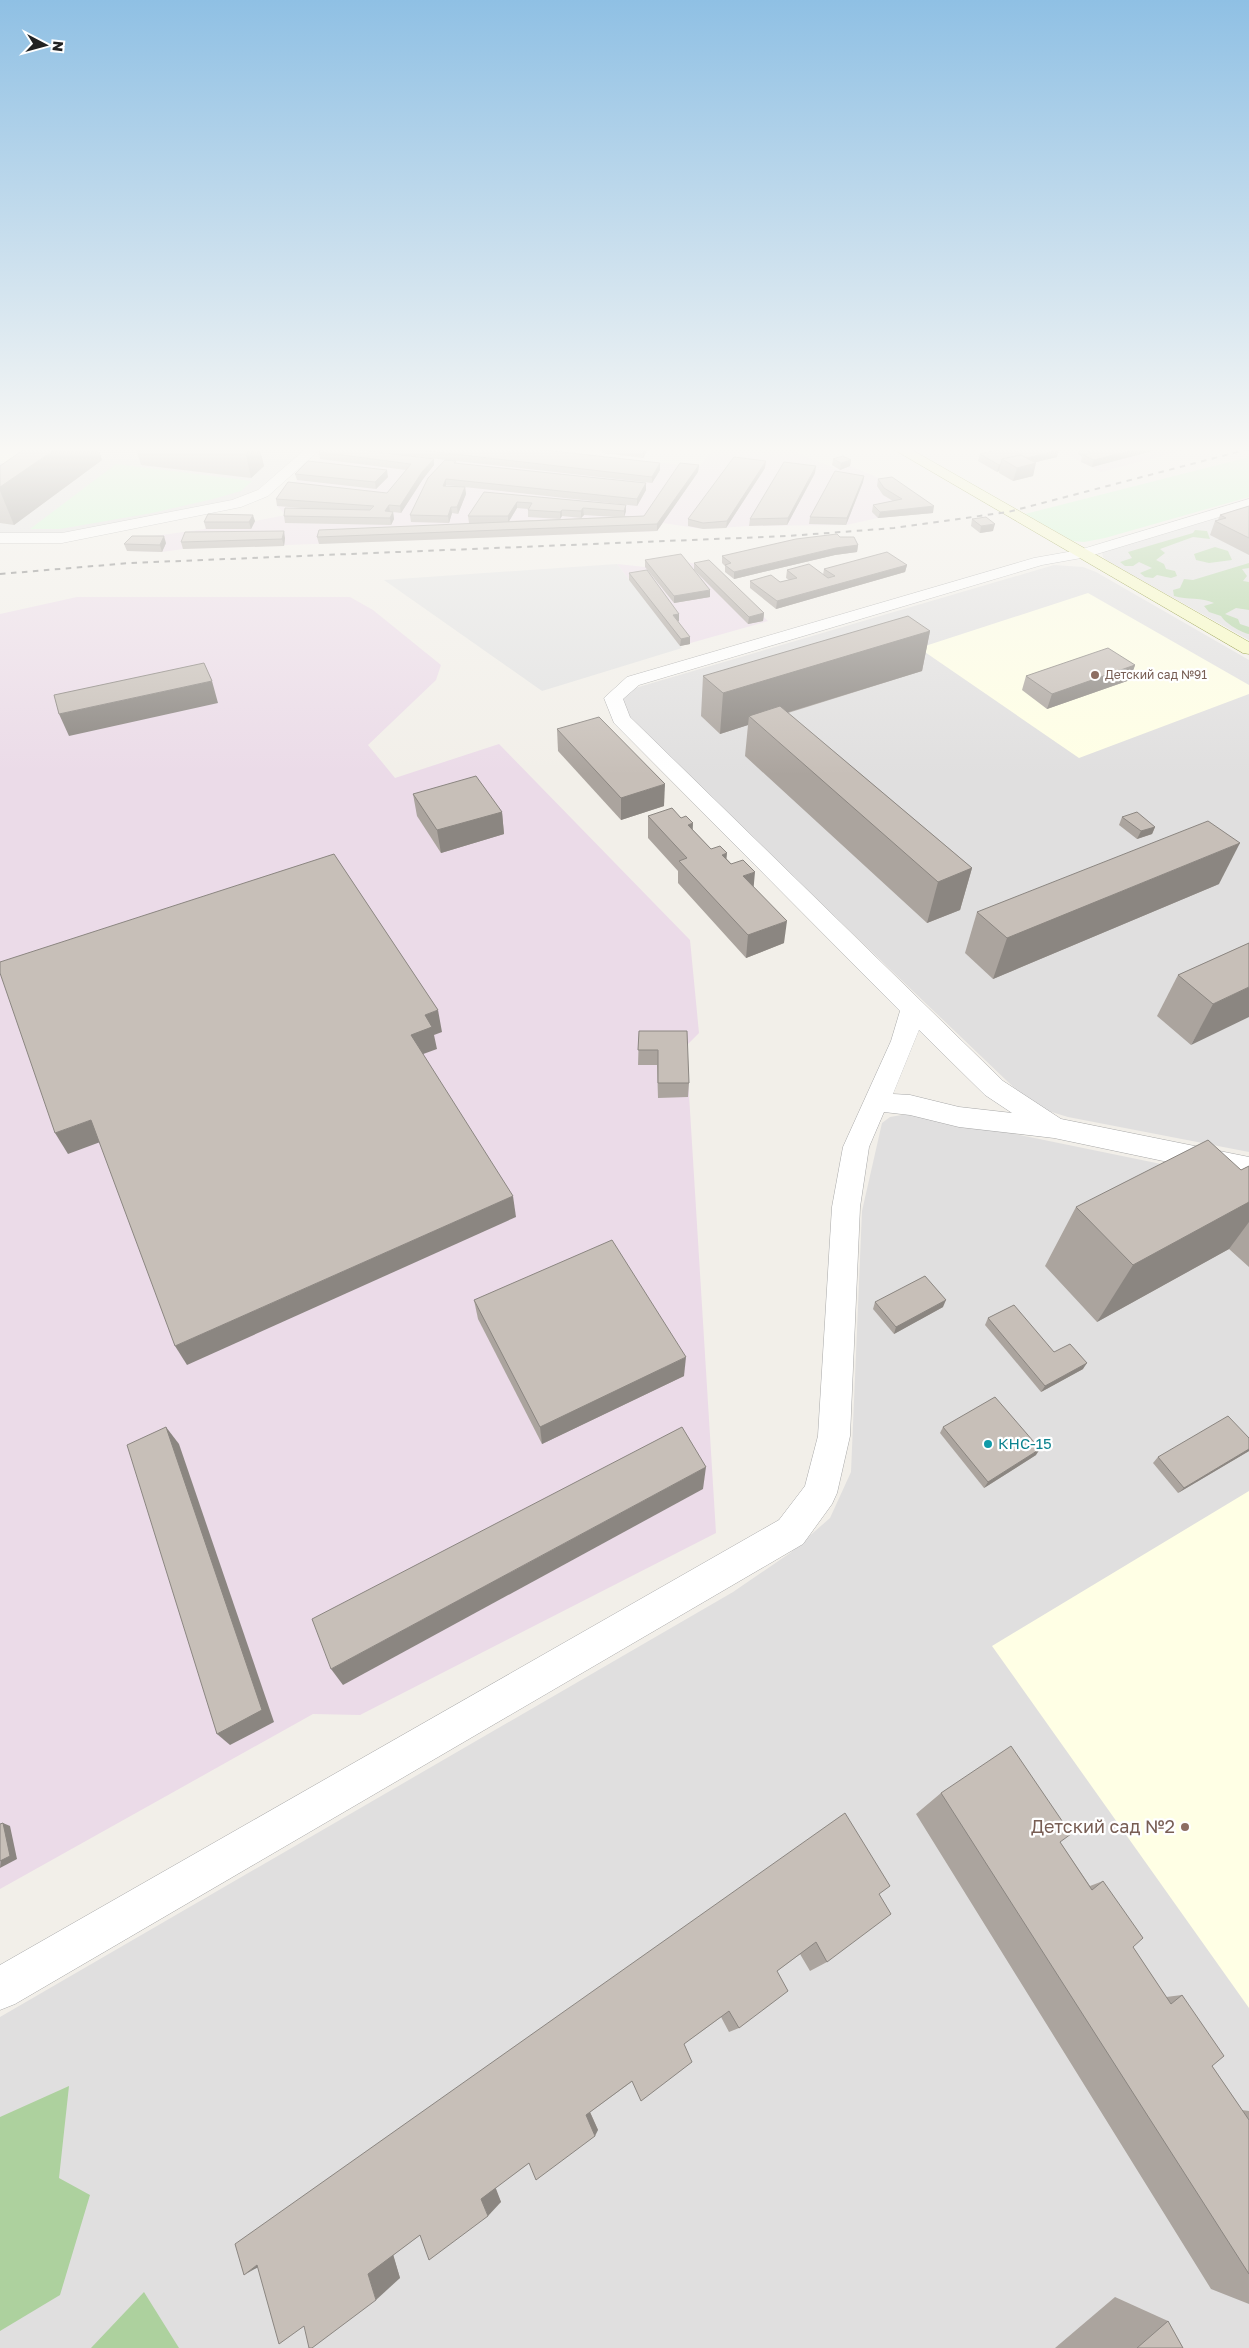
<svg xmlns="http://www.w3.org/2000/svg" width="1249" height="2348" font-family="'Golos Text',sans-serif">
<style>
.residential{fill:#e0dfdf}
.industrial{fill:#ebdbe8}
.education{fill:#ffffe5}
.forest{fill:#add19e}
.park{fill:#c8facc}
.parking{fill:#e2e2e2}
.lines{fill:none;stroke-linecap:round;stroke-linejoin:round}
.street-casing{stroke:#a9a9a9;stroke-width:1}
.secondary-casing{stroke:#707d05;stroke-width:1}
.street{fill:#fff;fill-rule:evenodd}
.secondary{fill:#f7fabf;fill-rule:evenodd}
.rail{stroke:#707070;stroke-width:2;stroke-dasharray:5.5 5.5;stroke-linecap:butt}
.wall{fill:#aba49e;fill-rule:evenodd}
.shaded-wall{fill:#8b8681}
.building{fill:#c7bfb8;stroke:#8b8681}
.education-dot{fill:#8d6e63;stroke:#fff;stroke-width:2}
.culture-dot{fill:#0f9aa8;stroke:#fff;stroke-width:2}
.labels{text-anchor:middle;stroke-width:4.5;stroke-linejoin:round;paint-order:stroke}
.far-education-label{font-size:12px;fill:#785e54;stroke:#fff;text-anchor:start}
.culture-label{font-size:15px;fill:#0d838f;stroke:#fff;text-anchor:start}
.near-education-label{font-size:18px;fill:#785e54;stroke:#fff;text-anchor:end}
</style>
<rect width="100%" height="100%" fill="#f2efe9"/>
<!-- residential -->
<g class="residential">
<polygon points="0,446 309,446 272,480 257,491 228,502 70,533 0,536"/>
<polygon points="1249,506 1249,640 1109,562 1103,557 1102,552"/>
<polygon points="1054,565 1083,567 1096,572 1249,660 1249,1152 1068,1117 1045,1110 1027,1100 627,718 622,702 626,694 635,688"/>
<polygon points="913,1113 1249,1182 1249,2348 0,2348 0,2017 733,1592 790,1553 830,1518 851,1472 862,1211 882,1123 890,1117"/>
</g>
<!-- industrial -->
<g class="industrial">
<polygon points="334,446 516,446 699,467 717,446 787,446 804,456 840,470 850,466 891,483 933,513 878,518 846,525 749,526 703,529 663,523 657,531 183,549 162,552 127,551 140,538 205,529 209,521 255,521 286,515 277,506 297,480"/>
<polygon points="1049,446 1199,446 1101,472"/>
<polygon points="681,561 712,567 768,621 680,646 617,564 645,567"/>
<polygon points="77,597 350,597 373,610 441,665 436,680 368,745 395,778 499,744 690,940 699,1033 686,1046 716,1533 360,1715 313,1714 0,1889 0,614"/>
</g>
<!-- education -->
<g class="education">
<polygon points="0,446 61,446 31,466 0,463"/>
<polygon points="1088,593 1249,685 1249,694 1079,758 919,648"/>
<polygon points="1249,1491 1249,2008 992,1646"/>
</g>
<!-- forest -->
<g class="forest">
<polygon points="1195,530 1207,531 1210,539 1193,537 1160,549 1165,553 1156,560 1164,564 1166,569 1175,571 1177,576 1171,578 1157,575 1153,578 1145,577 1140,573 1152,568 1139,562 1133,566 1125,566 1120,562 1132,558 1128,552 1193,533"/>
<polygon points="1215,547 1228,551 1232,560 1209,563 1196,560 1194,554"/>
<path d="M1249,563v5l-7,1 5,7 -4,5 6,1v28l-13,-2 -11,6 13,5 2,5 9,3v7c-7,-1 -24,-11 -28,-18l-12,-4 -5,-6 10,-3c-12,-6 -27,-3 -40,-7l-1,-6 7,-2 4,-9 9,1z"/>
<polygon points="69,2086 59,2178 90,2195 60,2295 0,2331 0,2117"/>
<polygon points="144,2292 179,2348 91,2348"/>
</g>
<!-- park -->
<g class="park">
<polygon points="1249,457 1249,497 1105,538 1084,542 1073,541 1025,514"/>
<polygon points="116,464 252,481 241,491 213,499 152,513 60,529 30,529"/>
</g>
<!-- parking -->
<polygon class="parking" points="617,564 682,648 542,691 384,580"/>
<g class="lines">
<defs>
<g id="street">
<polygon points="309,446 324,446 268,496 241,507 62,543 0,543 0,533 62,533 232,500 258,490"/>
<path d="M1249,499v9l-162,49 -45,8 -403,120 -16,14 7,18 373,364 58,38 188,38v22l-195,-41 -95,-11 -49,-12 -26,-3 -15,35 -9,60 -10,229 -13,57 -5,11 -29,40 -788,460 -15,6v-45l779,-445 26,-34 13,-50 14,-229 11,-60 48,-106 9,-30 -286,-288 -10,-25 23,-21 407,-119 45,-8zM919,1030l66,65 27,18 -53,-6 -49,-12 -17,-1z"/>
</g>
<polygon id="secondary" points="888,446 905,446 1249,642 1249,654 1243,653"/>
</defs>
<!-- street casing -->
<use href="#street" class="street-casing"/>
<!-- secondary casing -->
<use href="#secondary" class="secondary-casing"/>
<!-- street -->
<use href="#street" class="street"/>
<!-- secondary -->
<use href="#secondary" class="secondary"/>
<!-- rail -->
<polyline class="rail" points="0,574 130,563 788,536 894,528 1008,512 1249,449"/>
</g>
<!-- wall -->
<g class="wall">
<polygon points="135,446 259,446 264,466 251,478 141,465"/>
<polygon points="262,446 287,446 284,449"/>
<polygon points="333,446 508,446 660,470 652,483 456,461 457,464 646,483 646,490 637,506 446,485 446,486 465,487 466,494 458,514 452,513 449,523 411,522 410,515 446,460 340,447 434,465 423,479 401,513 393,512 394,519 391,525 285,523 284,516 313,509 277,506 276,499 387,493 406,470 320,459 319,452"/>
<polygon points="602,446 657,446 655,449 649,448 643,458 602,453"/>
<polygon points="1087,446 1171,446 1092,467 1081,462 1082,457 1078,454 1080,448"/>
<polygon points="980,454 1057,457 1035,462 1033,476 1013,481 999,473 999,471 997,472 978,461"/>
<polygon points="833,459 851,460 850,466 840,470 832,465"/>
<polygon points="102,460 14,525 0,523 0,466"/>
<path d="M699,465l-1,7 -41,59 -338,13 -2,-7 162,-14h-10l-1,-7 16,-24 142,13v6l-2,5h20zM517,508l11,1v8l32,2 2,-3 19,2 3,-3 31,2 -106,4z"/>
<polygon points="765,468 726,528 703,529 688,526 688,519"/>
<polygon points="815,473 787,525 749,526 750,519"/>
<polygon points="295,474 388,477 376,489 297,480"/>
<polygon points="864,476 863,482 846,525 809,524 810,517"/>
<polygon points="878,479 933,513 878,518 872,512 873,505 893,501 883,495 877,486"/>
<polygon points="1249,506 1249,555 1210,535 1215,521 1218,520 1220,515"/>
<polygon points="972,519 993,531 980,533 971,526"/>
<polygon points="255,521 251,529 206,529 204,522"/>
<polygon points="840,537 858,545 857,552 835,555 734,579 725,572 725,566 722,563 722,556"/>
<polygon points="285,538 284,546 183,549 181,542"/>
<polygon points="166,543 162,552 127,551 124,544"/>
<polygon points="645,560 710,597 674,603 645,567"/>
<polygon points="694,563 764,613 763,621 748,624 694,570"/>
<polygon points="907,565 905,572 776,609 750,588 750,581 780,582 789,580 786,578 787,570 823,575 824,569"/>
<polygon points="629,573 679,621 678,621 690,644 680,646 629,580"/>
<polygon points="930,631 922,671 788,713 972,868 960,910 927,923 745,756 748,725 720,734 701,716 703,676"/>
<polygon points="1135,665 1130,680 1047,709 1022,690 1026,676"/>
<polygon points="557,729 664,806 621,820 558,751"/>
<polygon points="413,794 502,812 504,834 441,853 417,816"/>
<polygon points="648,816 693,830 711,849 727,859 753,887 784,943 746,958 678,883 678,871 648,838"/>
<polygon points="1122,817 1155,827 1152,834 1137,839 1119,825"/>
<polygon points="1219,884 993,979 965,953 977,912"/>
<polygon points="1249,943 1191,1045 1157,1016 1178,975"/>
<polygon points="639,1031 689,1083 688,1097 658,1098 657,1065 638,1065"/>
<polygon points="1249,1166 1249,1267 1229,1249 1097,1322 1045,1266 1076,1207 1241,1170"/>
<polygon points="474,1300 684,1376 542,1444 478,1319"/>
<polygon points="875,1302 943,1307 894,1334 873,1309"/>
<polygon points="988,1318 1054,1352 1083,1369 1041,1392 985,1325"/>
<polygon points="943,1427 1036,1455 984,1488 940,1433"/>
<polygon points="1249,1438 1249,1451 1178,1493 1153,1463 1158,1457"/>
<polygon points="941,1793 1060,1842 1090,1886 1103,1881 1133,1947 1166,1997 1182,1995 1212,2066 1242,2110 1249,2111 1249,2304 1211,2289 916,1814"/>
<polygon points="879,1894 827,1962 810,1971 800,1954 777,1971 739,2028 729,2032 721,2017 590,2112 598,2130 529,2163 495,2188 501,2202 420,2235 393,2255 400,2278 304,2326 258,2267"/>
<polygon points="1115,2297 1168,2321 1183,2348 1055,2348"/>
</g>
<!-- shaded-wall -->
<g class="shaded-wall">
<polygon points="60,446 98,446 102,460 14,525 0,491 0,487"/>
<polygon points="244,446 259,446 264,466 251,478"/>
<polygon points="643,446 649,446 649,448 643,458"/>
<polygon points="1148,446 1171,446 1092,467 1094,460"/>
<polygon points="1059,450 1057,457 1016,467 1008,463"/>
<polygon points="434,459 434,465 423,479 401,513 400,506 422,472"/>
<polygon points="851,460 850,466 840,470 841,463"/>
<polygon points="766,461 765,468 726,528 727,521"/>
<polygon points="660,463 660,470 652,483 652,477"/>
<polygon points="1036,463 1033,476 1013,481 1017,468"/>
<polygon points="1001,464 999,471 997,472 999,465"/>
<polygon points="699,465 698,472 657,531 657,524"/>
<polygon points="816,466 815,473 787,525 788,518"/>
<polygon points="387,470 388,477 376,489 375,482"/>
<polygon points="864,476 863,482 846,525 847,518"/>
<polygon points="446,479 446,485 443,493 443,486"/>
<polygon points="646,483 646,490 637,506 637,499"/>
<polygon points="465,487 466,494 458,514 457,507"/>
<polygon points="517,502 517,508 508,523 508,516"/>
<polygon points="389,505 390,512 386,518 385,511"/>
<polygon points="626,505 626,511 624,518 624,511"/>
<polygon points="934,506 933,513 878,518 880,512"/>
<polygon points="451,507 452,513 449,523 448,516"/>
<polygon points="583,508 584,515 581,518 581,511"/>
<polygon points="562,510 562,516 560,519 560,512"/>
<polygon points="393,512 394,519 391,525 390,518"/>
<polygon points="253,515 255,521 251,529 249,522"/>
<polygon points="995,524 993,531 980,533 981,526"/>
<polygon points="284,531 285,538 284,546 282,539"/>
<polygon points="164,536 166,543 162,552 160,545"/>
<polygon points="858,545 857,552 835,555 734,579 734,572 836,548"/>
<polygon points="907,565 905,572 776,609 777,601"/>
<polygon points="710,590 710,597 674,603 674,596"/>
<polygon points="764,613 763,621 748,624 749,617"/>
<polygon points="679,614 679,621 673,622 673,615"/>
<polygon points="930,631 922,671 756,722 749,716 748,725 720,734 723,693"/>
<polygon points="690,637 690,644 680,646 681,639"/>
<polygon points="1135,665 1130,680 1047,709 1052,694"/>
<polygon points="212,681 218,703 69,736 59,714"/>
<polygon points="665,784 664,806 621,820 621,798"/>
<polygon points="502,812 504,834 441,853 437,830"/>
<polygon points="693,823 692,846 688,825"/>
<polygon points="1155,827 1152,834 1137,839 1141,831"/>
<polygon points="1240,843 1219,884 993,979 1007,938"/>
<polygon points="727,853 725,876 722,855"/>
<polygon points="972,868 960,910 927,923 938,882"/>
<polygon points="755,872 753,894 743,876"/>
<polygon points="787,921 784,943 746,958 748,935"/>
<polygon points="1249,987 1249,1017 1191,1045 1213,1004"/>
<polygon points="438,1010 442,1032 434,1035 437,1049 415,1057 411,1035 425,1015"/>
<polygon points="91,1120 103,1141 68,1154 55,1133"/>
<polygon points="513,1196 516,1217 187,1365 175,1346"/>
<polygon points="1249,1202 1249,1222 1229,1249 1097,1322 1133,1265"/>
<polygon points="946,1300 943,1307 894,1334 896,1327"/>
<polygon points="686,1357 684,1376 542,1444 540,1427"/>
<polygon points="1087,1363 1083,1369 1041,1392 1045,1386"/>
<polygon points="166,1427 179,1444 274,1722 230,1745 217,1734"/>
<polygon points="1040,1449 1036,1455 984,1488 988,1482"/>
<polygon points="1249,1449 1249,1451 1178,1493 1184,1488"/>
<polygon points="706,1467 703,1489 343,1685 331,1669"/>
<polygon points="3,1823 10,1826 17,1859 0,1868"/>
<polygon points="589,2110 598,2130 595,2136 586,2115"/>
<polygon points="495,2186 501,2202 488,2216 481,2199"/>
<polygon points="393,2254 400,2278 376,2300 368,2274"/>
<polygon points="280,2255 244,2275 257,2265"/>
</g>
<!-- building -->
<g class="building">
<polygon points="29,446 60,446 0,487 0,466"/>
<polygon points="326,446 329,446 434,459 422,472 400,506 389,505 385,511 393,512 390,518 284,516 285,508 370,510 374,506 276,499 288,482 387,493 411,464 319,452"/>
<polygon points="385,446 508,446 660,463 652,477"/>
<polygon points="1014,446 1052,446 1059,450 1027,458 1021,455 1002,459 1001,464 999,465 980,454"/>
<polygon points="1087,446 1148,446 1094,460 1083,455 1091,453 1080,448"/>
<polygon points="1021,455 1036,463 1017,468 1002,459"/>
<polygon points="843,456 851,460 841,463 833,459"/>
<polygon points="734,457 766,461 727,521 703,523 688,519"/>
<polygon points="445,460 456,461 454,463 646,483 637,499 446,479 443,486 465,487 457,507 451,507 448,516 410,515 428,478"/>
<polygon points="308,461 387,470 375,482 295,474"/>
<polygon points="784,462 816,466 788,518 750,519"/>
<polygon points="680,463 699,465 657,524 317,537 319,530 644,516"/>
<polygon points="835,471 864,476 847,518 810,517"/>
<polygon points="892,477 934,506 880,512 873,505 902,499 884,488 878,479"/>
<polygon points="484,492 626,505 624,511 583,508 581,511 562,510 560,512 528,510 532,503 517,502 508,516 468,516"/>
<polygon points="1249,506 1249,538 1215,521 1226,518 1220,515"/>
<polygon points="208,514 253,515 249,522 204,522"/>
<polygon points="986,517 995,524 981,526 972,519"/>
<polygon points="284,531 282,539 181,542 185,532"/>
<polygon points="837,534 840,537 854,537 858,545 836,548 734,572 725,565 731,563 722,556 796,539"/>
<polygon points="132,536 164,536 160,545 124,544"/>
<polygon points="887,552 907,565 777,601 750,581 771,575 780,582 797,578 787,570 809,564 828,578 835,576 824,569"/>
<polygon points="681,554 710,590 674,596 645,560"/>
<polygon points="709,560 764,613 749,617 694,563"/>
<polygon points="647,570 679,614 673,615 690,637 681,639 629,573"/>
<polygon points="908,616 930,631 723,693 703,676"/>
<polygon points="1108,648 1135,665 1052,694 1026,676"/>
<polygon points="204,663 212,681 59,714 54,695"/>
<polygon points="780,706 972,868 938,882 749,716"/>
<polygon points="599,717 665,784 621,798 557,729"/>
<polygon points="476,776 502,812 437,830 413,794"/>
<polygon points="672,808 681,818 686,816 693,823 688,825 711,849 720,846 727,853 722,855 731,864 743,860 755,872 743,876 787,921 748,935 679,861 687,858 648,816"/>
<polygon points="1137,812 1155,827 1141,831 1122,817"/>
<polygon points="1208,821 1240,843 1007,938 977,912"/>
<polygon points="334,854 438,1010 425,1015 432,1027 411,1035 513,1196 175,1346 91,1120 55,1133 0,973 0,962"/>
<polygon points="1249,943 1249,987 1213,1004 1178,975"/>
<polygon points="639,1031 687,1031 689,1083 658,1083 658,1050 638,1050"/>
<polygon points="1208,1140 1241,1170 1249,1166 1249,1202 1133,1265 1076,1207"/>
<polygon points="612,1240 686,1357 540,1427 474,1300"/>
<polygon points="925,1276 946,1300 896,1327 875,1302"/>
<polygon points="1014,1305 1054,1352 1070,1344 1087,1363 1045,1386 988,1318"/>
<polygon points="995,1397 1040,1449 988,1482 943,1427"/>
<polygon points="1228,1416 1249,1438 1249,1449 1184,1488 1158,1457"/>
<polygon points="166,1427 262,1710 217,1734 127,1445"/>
<polygon points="682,1427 706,1467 331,1669 312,1619"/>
<polygon points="1011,1746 1071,1834 1060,1842 1092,1890 1103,1881 1143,1938 1133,1947 1171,2004 1182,1995 1224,2056 1212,2066 1249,2120 1249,2274 941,1793"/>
<polygon points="845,1813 890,1886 879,1894 891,1914 827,1962 816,1942 777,1971 788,1991 739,2028 729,2011 684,2044 692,2062 641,2101 632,2081 586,2115 595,2136 536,2180 529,2163 481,2199 488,2216 429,2260 420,2235 368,2274 376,2300 312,2348 309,2348 304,2326 279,2344 257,2265 244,2275 235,2244"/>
<polygon points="3,1823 10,1856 0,1861 0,1824"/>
<polygon points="1168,2321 1183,2348 1137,2348"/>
</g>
<!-- sky -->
<linearGradient id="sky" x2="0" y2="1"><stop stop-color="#8fc0e4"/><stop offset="0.58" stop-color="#f9f8f5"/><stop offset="1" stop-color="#f9f8f5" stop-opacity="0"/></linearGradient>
<rect width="1249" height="775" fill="url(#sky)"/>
<!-- markers -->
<g class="education-dot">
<circle cx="1095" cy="675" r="5"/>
<circle cx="1185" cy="1827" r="5"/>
</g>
<circle class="culture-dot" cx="988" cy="1444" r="5"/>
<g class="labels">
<!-- far-education labels -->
<g class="far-education-label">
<text x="1105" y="679">Детский сад №91</text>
</g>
<!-- culture labels -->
<g class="culture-label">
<text x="998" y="1449">КНС-15</text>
</g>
<!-- near-education labels -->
<g class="near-education-label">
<text x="1175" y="1833">Детский сад №2</text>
</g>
</g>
<!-- north arrow -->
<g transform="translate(45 45) rotate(96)" stroke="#ffffff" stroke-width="4" paint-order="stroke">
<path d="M0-4L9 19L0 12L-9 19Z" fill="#222222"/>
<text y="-8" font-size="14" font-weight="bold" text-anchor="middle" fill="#222222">N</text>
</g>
</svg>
